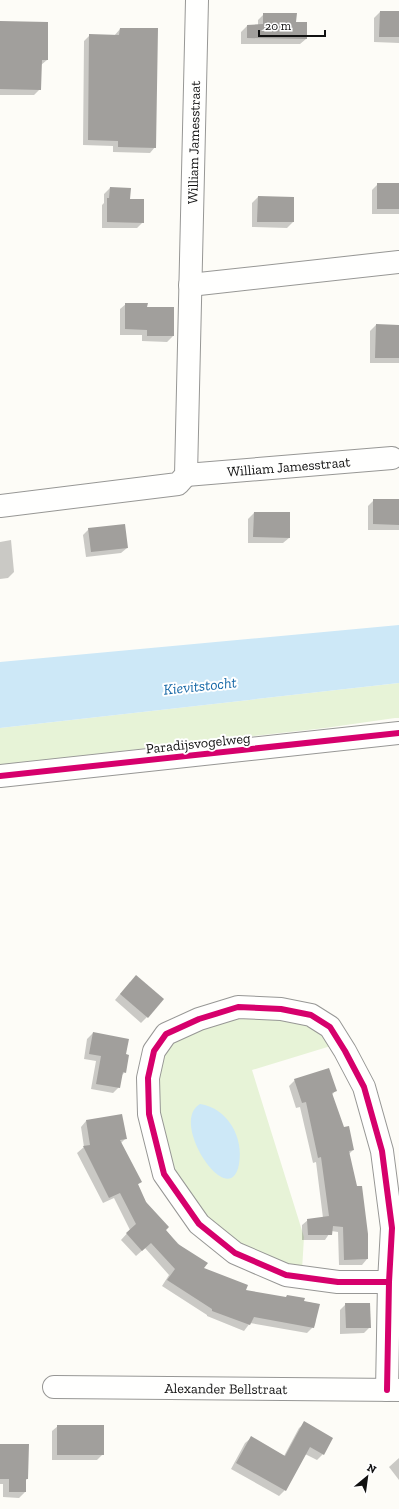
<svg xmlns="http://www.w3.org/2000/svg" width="399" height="1509" font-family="'Zilla Slab',serif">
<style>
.green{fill:#e7f3d7}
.water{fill:#cde8f7}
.shadow{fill:#0003}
.building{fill:#a19f9c}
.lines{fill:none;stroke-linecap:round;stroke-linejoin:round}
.minor-casing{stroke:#979795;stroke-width:24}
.tertiary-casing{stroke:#979795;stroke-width:24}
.minor{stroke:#fffffe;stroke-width:22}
.tertiary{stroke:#fffffe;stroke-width:22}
.cycleway-casing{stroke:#fff;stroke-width:8}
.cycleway{stroke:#d6006c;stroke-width:6}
.labels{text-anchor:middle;stroke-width:4;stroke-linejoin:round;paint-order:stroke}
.street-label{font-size:14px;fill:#111;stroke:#fff}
.water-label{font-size:15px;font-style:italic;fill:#1768a6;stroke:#fff}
</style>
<rect width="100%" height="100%" fill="#fdfcf7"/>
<!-- green -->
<g class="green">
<polygon points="399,683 399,718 395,718 325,728 0,765 0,728"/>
<path d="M265,1015c30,6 47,6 69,30l-82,25 52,167 -2,33 -69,-27 -29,-23 -36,-54 -11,-41 3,-72 9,-12 60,-24z"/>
</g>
<!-- water -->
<g class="water">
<polygon points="399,625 399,683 0,728 0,662"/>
<path d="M200,1104c28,4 44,34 39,60 -9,50 -71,-42 -39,-60z"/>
</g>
<!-- shadow -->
<g class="shadow">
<polygon points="380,12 399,12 399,43 374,42 374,18"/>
<polygon points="264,14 295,23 306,39 300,44 241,44 241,32 247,26 258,25 258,20"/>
<polygon points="0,22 47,60 41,65 40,89 34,95 0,95"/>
<polygon points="120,29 155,147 150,153 113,152 113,146 83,145 84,41 90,35 114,36"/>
<polygon points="378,184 399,184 399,214 372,214 372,190"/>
<polygon points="110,188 129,200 143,222 137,228 102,228 102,205 104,203 104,194"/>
<polygon points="258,197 293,222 287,228 252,227 252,203"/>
<polygon points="126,304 146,308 173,336 167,342 142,341 142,335 120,335 120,309"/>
<polygon points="376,325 399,326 399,363 370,363 370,331"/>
<polygon points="374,500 399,500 399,530 368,530 368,506"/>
<polygon points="254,513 289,513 289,538 283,543 248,543 248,519"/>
<polygon points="89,529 127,548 121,553 86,557 83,535"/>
<polygon points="11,540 14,572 8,578 0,579 0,542"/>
<polygon points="130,982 147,1017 141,1023 115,1000"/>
<polygon points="93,1033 125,1055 125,1072 121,1076 119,1087 113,1093 91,1089 96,1061 84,1059 87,1039"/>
<polygon points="295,1080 335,1091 332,1095 343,1128 353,1150 349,1154 367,1259 362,1265 339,1265 338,1232 331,1231 325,1240 302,1240 302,1225 308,1220 323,1218 316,1162 313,1163 300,1107 296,1108 289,1086"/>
<polygon points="86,1121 126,1138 121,1143 141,1182 137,1185 146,1202 165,1230 203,1269 245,1291 318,1304 315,1325 307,1333 250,1323 244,1331 207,1316 207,1315 162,1286 169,1275 145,1248 136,1256 121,1240 130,1230 114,1198 103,1203 77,1153 84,1147 81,1127"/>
<polygon points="346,1304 370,1327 364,1333 340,1334 340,1310"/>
<polygon points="305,1423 323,1454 317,1460 305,1454 285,1490 279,1496 231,1469 245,1443 251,1438 284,1456 299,1428"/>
<polygon points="58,1426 102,1455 97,1460 52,1460 52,1431"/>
<polygon points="0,1445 27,1479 25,1481 25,1492 19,1498 3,1497 3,1484 0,1484"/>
<polygon points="399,1458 399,1480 389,1467"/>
</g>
<!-- building -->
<g class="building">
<polygon points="380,11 399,11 399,37 379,37"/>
<polygon points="263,13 297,13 296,22 307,22 307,39 247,38 247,25 263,24"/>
<polygon points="0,21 48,22 48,60 42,60 41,90 0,89"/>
<polygon points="120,28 158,28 156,148 118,147 118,141 88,140 89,34 119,35"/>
<rect x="377" y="183" width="22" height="26"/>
<polygon points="110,187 131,188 130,199 144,199 144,223 107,222 107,198 109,198"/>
<polygon points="258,196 294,197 294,222 257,222"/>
<polygon points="125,303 148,303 147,307 174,307 174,336 147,336 147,330 125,329"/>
<polygon points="376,324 399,325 399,358 375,358"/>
<polygon points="373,499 399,499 399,525 373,524"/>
<polygon points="254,512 290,512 290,538 253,537"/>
<polygon points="125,524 128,548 91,552 88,528"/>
<polygon points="136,975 164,999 148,1018 120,994"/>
<polygon points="93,1032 129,1039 126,1054 129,1055 126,1073 123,1072 120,1088 96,1084 101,1056 89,1054"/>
<polygon points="329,1068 337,1091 332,1093 344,1127 349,1126 354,1150 349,1151 357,1186 362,1186 368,1234 368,1259 344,1260 343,1227 333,1226 332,1235 308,1235 307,1219 329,1216 321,1157 318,1158 306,1102 302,1103 294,1079"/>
<polygon points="122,1114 127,1139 120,1140 142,1182 138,1184 146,1202 169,1227 166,1230 178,1244 208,1263 204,1268 248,1285 246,1290 286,1297 287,1295 305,1298 304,1301 320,1304 314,1328 254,1317 250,1325 212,1311 212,1309 167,1280 175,1269 151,1243 142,1251 126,1233 136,1224 120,1193 109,1198 83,1146 90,1145 86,1120"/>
<polygon points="345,1303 370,1303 371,1328 346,1328"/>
<polygon points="304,1421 333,1438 324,1455 310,1447 286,1491 236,1463 251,1436 285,1456"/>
<rect x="57" y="1425" width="47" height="30"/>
<polygon points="0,1444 29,1444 28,1479 26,1479 26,1492 9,1492 9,1479 0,1479"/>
</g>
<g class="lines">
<defs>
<g id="minor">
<polyline points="190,285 399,262"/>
<path id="s1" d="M186,475l206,-17"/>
<path id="s2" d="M0,506l178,-22 8,-9 11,-475"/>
<path id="s3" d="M54,1387l345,3"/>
<polyline points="387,1390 389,1282 392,1228 382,1151 364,1087 345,1051 330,1027 311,1015 281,1009 238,1007 199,1019 166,1034 154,1051 148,1078 149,1114 164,1174 199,1224 235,1253 286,1275 338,1282 389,1282"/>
</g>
<polyline id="tertiary" points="0,776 399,733"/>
</defs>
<!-- minor casing -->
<use href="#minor" class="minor-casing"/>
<!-- tertiary casing -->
<use href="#tertiary" class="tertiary-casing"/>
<!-- minor -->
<use href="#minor" class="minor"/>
<!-- tertiary -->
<use href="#tertiary" class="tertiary"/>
<defs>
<g id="cycleway">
<polyline points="0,776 399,733"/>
<polyline points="387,1390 389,1282 392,1228 382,1151 364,1087 345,1051 330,1027 311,1015 281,1009 238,1007 199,1019 166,1034 154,1051 148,1078 149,1114 164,1174 199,1224 235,1253 286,1275 338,1282 389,1282"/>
</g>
</defs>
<!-- cycleway casing -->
<use href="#cycleway" class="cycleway-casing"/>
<!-- cycleway -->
<use href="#cycleway" class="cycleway"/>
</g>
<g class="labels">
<!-- street labels -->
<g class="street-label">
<text dy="5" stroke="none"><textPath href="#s2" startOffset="524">William Jamesstraat</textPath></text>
<text dy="5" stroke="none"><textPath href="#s1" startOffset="103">William Jamesstraat</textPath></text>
<text transform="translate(198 743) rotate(-6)" y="5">Paradijsvogelweg</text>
<text dy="5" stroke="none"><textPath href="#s3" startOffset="172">Alexander Bellstraat</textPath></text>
</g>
<!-- water labels -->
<g class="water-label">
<text transform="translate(200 686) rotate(-6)" y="5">Kievitstocht</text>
</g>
</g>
<!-- north arrow -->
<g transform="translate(367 1477) rotate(29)" stroke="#ffffff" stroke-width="3" paint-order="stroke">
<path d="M0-3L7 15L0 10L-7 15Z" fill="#111111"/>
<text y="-6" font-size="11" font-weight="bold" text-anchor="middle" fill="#111111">N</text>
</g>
<!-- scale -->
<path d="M259 30v6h66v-6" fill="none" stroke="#111111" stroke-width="2"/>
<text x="265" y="30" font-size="12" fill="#111111" stroke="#ffffff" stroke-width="3" paint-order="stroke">20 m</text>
</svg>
